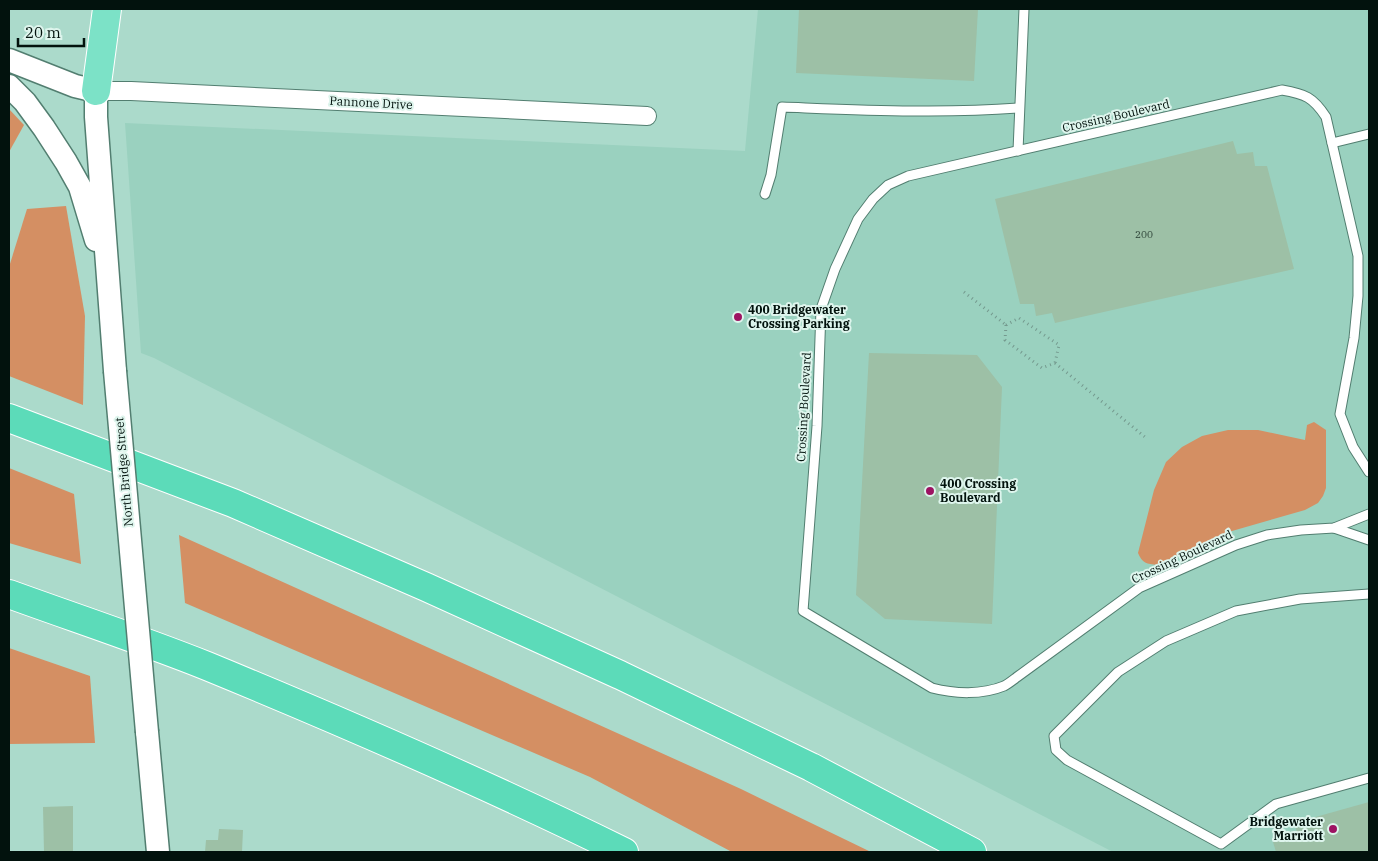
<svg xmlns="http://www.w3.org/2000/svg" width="1378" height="861" font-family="'IBM Plex Serif',serif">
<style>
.built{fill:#9ad1bf}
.green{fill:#d48f63}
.building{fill:#9dc0a6}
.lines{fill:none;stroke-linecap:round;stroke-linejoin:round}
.service-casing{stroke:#527e70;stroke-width:11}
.minor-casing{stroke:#527e70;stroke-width:20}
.tertiary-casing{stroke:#527e70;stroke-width:25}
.trunk-casing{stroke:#fff;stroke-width:30}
.motorway-casing{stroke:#fff;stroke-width:30}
.path{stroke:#74998e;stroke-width:3;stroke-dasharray:1 4;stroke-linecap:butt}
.service{stroke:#fff;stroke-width:9}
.minor{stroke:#fff;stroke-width:18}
.tertiary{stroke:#fff;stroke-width:22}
.trunk{stroke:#7ce2c7;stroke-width:28}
.motorway{stroke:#5cdbb9;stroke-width:28}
.tertiary-bridge-casing{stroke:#527e70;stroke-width:25;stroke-linecap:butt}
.tertiary-bridge{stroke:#fff;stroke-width:22}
.poi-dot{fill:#9d1362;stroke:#def5ed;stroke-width:2}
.labels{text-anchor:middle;stroke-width:4;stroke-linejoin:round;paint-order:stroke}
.number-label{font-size:10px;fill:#293e33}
.street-label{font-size:12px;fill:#02120d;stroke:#def5ed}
.poi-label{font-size:12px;font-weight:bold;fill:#02120d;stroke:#def5ed;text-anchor:start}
</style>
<rect width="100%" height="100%" fill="#abdacb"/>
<!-- built -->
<polygon class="built" points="758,9 1369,9 1369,852 1113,852 154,358 141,353 125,123 745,151"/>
<!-- green -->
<g class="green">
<polygon points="9,109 24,125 9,152"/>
<polygon points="66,206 85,316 83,405 9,376 9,267 27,209"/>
<path d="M1314,422l12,8v58l-3,8 -5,7 -13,7 -73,21 -75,34c-10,-1 -15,-2 -19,-12l16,-63 12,-28 16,-15 20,-11 26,-6h30l47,10 2,-15z"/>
<polygon points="9,468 74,494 81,564 9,543"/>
<polygon points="179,535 741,789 871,852 732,852 590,777 185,603"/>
<polygon points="9,648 90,676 95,743 9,744"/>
</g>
<!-- building -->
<g class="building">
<polygon points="799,9 978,9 974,81 796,73"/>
<polygon points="1233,141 1237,154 1253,152 1255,166 1267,166 1294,269 1055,323 1052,313 1036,316 1034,304 1020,304 995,199"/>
<polygon points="869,353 977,355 1002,387 992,624 885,619 856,595"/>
<polygon points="1369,802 1369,852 1276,852 1273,842 1298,835 1294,823"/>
<polygon points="73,806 73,852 44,852 43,807"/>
<polygon points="219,829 243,830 242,852 205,852 206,840 218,840"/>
</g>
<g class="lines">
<defs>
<g id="service">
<polyline points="1332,143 1369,134"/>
<polyline points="1018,151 1024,9"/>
<path d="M765,194l6,-19 11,-68c80,3 158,7 237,1"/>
<path d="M1369,472l-16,-25 -13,-33 14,-76 4,-42v-40l-32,-139c-13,-20 -21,-23 -44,-27l-374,86 -20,9 -15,14 -15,20 -23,50 -14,40 -4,117 -14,185 129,77c23,6 50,7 72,-2 4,-2 9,-6 13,-9l122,-89 97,-43 31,-10 34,-5 33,-2 35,-14"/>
<polyline points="1334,528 1369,540"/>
<polyline points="1369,594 1300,599 1236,611 1166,641 1118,672 1054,736 1056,750 1067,760 1221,844 1276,804 1369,778"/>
</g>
<polyline id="minor" points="96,91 131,91 647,116"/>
<g id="tertiary">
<polyline points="9,60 75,86 96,91 96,117 115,371"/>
<polyline points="9,86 25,102 44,128 66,162 80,187 96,240"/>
<polyline points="147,732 158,852"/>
</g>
<polyline id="trunk" points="96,91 107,9"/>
<g id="motorway">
<polyline points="9,418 233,503 426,587 620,675 811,767 972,852"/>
<path d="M9,594c66,24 133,46 198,72 141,58 281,119 417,186"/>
</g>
</defs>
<!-- service casing -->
<use href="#service" class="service-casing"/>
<!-- minor casing -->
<use href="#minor" class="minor-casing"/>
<!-- tertiary casing -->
<use href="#tertiary" class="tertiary-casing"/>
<!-- trunk casing -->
<use href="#trunk" class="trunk-casing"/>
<!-- motorway casing -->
<use href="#motorway" class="motorway-casing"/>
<!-- path -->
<g class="path">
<polyline points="964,292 1006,325"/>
<polyline points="1006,325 1019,318 1059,345 1055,363"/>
<polyline points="1006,325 1005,340 1042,368 1055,363"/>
<polyline points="1055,363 1145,437"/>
</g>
<!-- service -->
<use href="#service" class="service"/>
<!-- minor -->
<use href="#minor" class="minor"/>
<!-- tertiary -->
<use href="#tertiary" class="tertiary"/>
<!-- trunk -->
<use href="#trunk" class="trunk"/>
<!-- motorway -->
<use href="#motorway" class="motorway"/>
<defs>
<polyline id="tertiary-bridge" points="115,371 147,732"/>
</defs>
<!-- tertiary-bridge casing -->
<use href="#tertiary-bridge" class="tertiary-bridge-casing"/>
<!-- tertiary-bridge -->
<use href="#tertiary-bridge" class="tertiary-bridge"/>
</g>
<!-- markers -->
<g class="poi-dot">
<circle cx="738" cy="317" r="5"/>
<circle cx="930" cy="491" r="5"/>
<circle cx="1333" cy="829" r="5"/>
</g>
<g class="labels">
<!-- number labels -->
<g class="number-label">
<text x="1144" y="238">200</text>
</g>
<!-- street labels -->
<g class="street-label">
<text transform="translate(371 103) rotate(3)" y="4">Pannone Drive</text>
<text transform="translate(1116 116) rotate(-13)" y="4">Crossing Boulevard</text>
<text transform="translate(804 407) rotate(-87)" y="4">Crossing Boulevard</text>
<text transform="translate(124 472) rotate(-95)" y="4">North Bridge Street</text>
<text transform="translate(1182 557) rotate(-25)" y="4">Crossing Boulevard</text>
</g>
<!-- poi labels -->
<g class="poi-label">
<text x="748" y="314">400 Bridgewater<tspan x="748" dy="14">Crossing Parking</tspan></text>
<text x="940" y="488">400 Crossing<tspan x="940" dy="14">Boulevard</tspan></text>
<text x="1323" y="826" text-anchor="end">Bridgewater<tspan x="1323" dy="14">Marriott</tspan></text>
</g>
</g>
<!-- border -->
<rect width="1378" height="861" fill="none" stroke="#02120d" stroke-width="20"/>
<!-- scale -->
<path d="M18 38v8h66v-8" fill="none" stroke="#02120d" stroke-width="2.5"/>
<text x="25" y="38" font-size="15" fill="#02120d" stroke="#def5ed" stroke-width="4" paint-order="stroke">20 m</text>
</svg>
